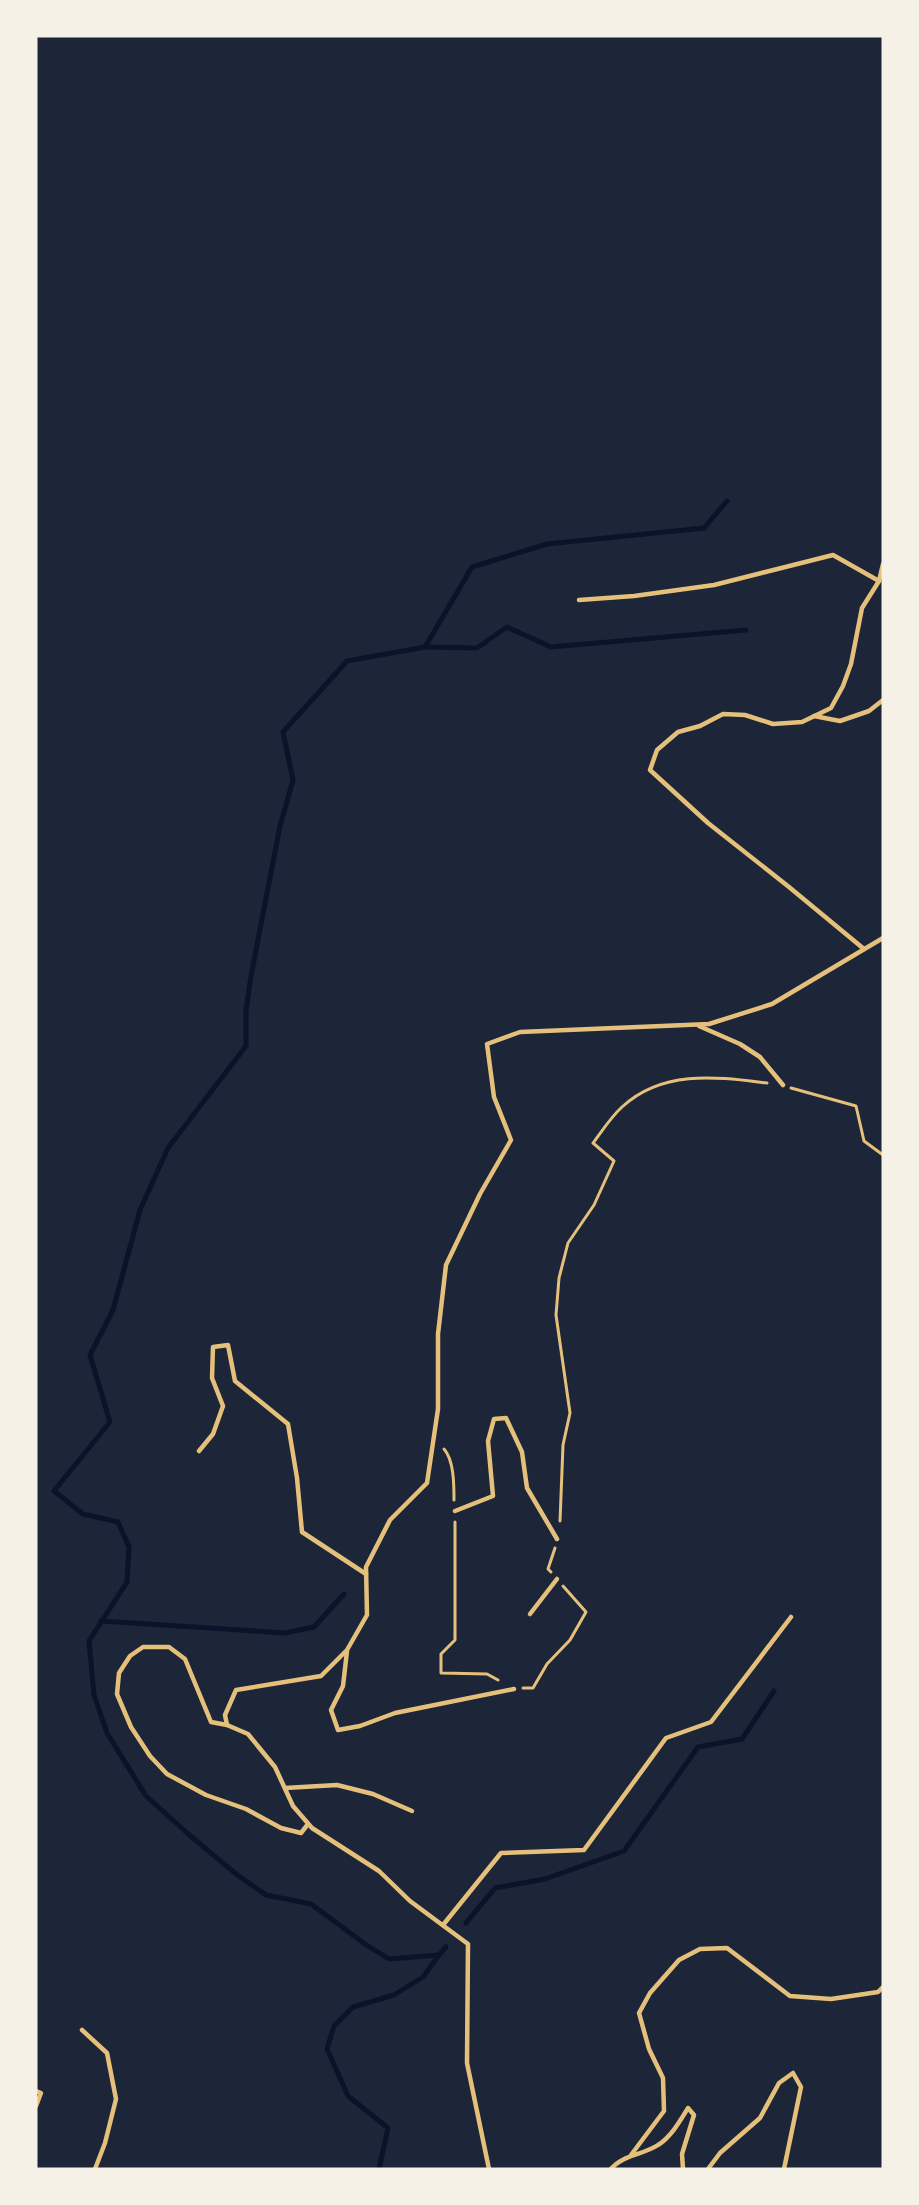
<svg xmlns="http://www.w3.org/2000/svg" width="919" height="2205" font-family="'Alegreya Sans',sans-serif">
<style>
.green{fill:#1d2539}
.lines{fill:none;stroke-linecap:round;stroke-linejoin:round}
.stream{stroke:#0b132b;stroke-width:5}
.path{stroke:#e5c07b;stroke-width:3}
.service{stroke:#e5c07b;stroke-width:4.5}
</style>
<rect width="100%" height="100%" fill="#14213d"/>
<!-- green -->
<rect class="green" x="36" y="36" width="847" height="2133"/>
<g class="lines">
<!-- stream -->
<g class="stream">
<polyline points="425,647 477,648 507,627 551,647 746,630"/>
<polyline points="101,1621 285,1633 314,1627 344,1594"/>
<polyline points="466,1923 495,1888 545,1879 624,1851 698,1747 742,1739 774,1691"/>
<polyline points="439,1955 446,1947"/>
<polyline points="379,2169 388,2128 348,2096 327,2049 334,2026 353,2007 394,1995 423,1977 439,1955 389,1959 365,1944 311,1904 266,1895 236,1874 186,1832 146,1796 107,1733 94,1695 89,1641 127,1582 129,1547 118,1522 83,1514 54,1491 110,1422 90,1355 113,1310 140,1210 168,1148 246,1046 246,1011 251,976 280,826 293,780 283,732 347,661 425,647 472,567 547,544 704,528 727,501"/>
</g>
<!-- path -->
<g class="path">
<polyline points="791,1088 856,1106 864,1141 883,1155"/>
<path d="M444,1449c10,11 10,36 10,51"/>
<path d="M560,1521l3,-76 7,-32 -14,-98 3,-37 9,-35 26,-38 20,-44 -21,-18c9,-12 18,-26 29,-36 41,-38 95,-30 145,-24"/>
<polyline points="455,1522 455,1640 441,1654 441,1673 487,1674 498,1680"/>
<polyline points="551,1572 548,1569 555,1548"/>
<polyline points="523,1688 533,1688 547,1664 570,1640 586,1612 563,1586"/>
</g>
<!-- service -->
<g class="service">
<polyline points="579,600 634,596 714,585 833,555 879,581"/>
<polyline points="814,716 840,721 869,711 883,700"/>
<polyline points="864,949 789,887 708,823 650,770 657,750 678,732 700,726 723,714 745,715 773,724 802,722 831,708 843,686 851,664 862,608 879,581 883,564"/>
<polyline points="699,1026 740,1044 760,1057 783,1085"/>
<polyline points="199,1451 213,1434 223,1406 212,1378 213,1347 228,1345 235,1381 288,1424 297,1478 302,1532 366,1574"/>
<polyline points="455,1511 493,1496 488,1441 494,1419 506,1418 522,1452 527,1488 557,1539"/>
<polyline points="530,1614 557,1579"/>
<polyline points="347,1651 343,1686 331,1710 338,1730 360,1726 395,1713 514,1689"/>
<polyline points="227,1725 211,1722 185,1659 169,1647 143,1647 130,1656 119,1673 117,1694 131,1727 150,1756 167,1774 206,1795 246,1809 281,1828 301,1833 308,1824"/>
<polyline points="285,1788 337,1785 373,1794 412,1811"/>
<polyline points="443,1925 501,1853 584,1850 666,1738 711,1722 791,1617"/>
<polyline points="82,2030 107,2053 116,2099 105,2143 95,2169"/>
<polyline points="36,2091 41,2093 36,2106"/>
<polyline points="631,2155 664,2111 663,2078 649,2049 639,2013 650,1993 679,1960 700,1949 727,1948 790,1996 831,1999 878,1992 883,1987"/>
<polyline points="489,2169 467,2063 468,1944 410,1901 379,1871 312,1828 293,1806 275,1767 248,1734 227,1725 225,1715 236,1690 321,1676 347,1650 367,1615 366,1567 390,1520 427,1483 438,1409 438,1334 446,1265 480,1194 511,1140 494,1097 487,1044 520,1032 709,1024 772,1004 883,938"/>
<path d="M611,2169c11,-14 32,-14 47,-24 13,-8 22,-24 30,-37l6,7 -12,39 1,15"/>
<polyline points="708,2169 720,2153 760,2118 779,2083 793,2073 801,2087 784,2169"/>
</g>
</g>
<!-- border -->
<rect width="919" height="2205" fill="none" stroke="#f6f1e7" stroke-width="75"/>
</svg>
